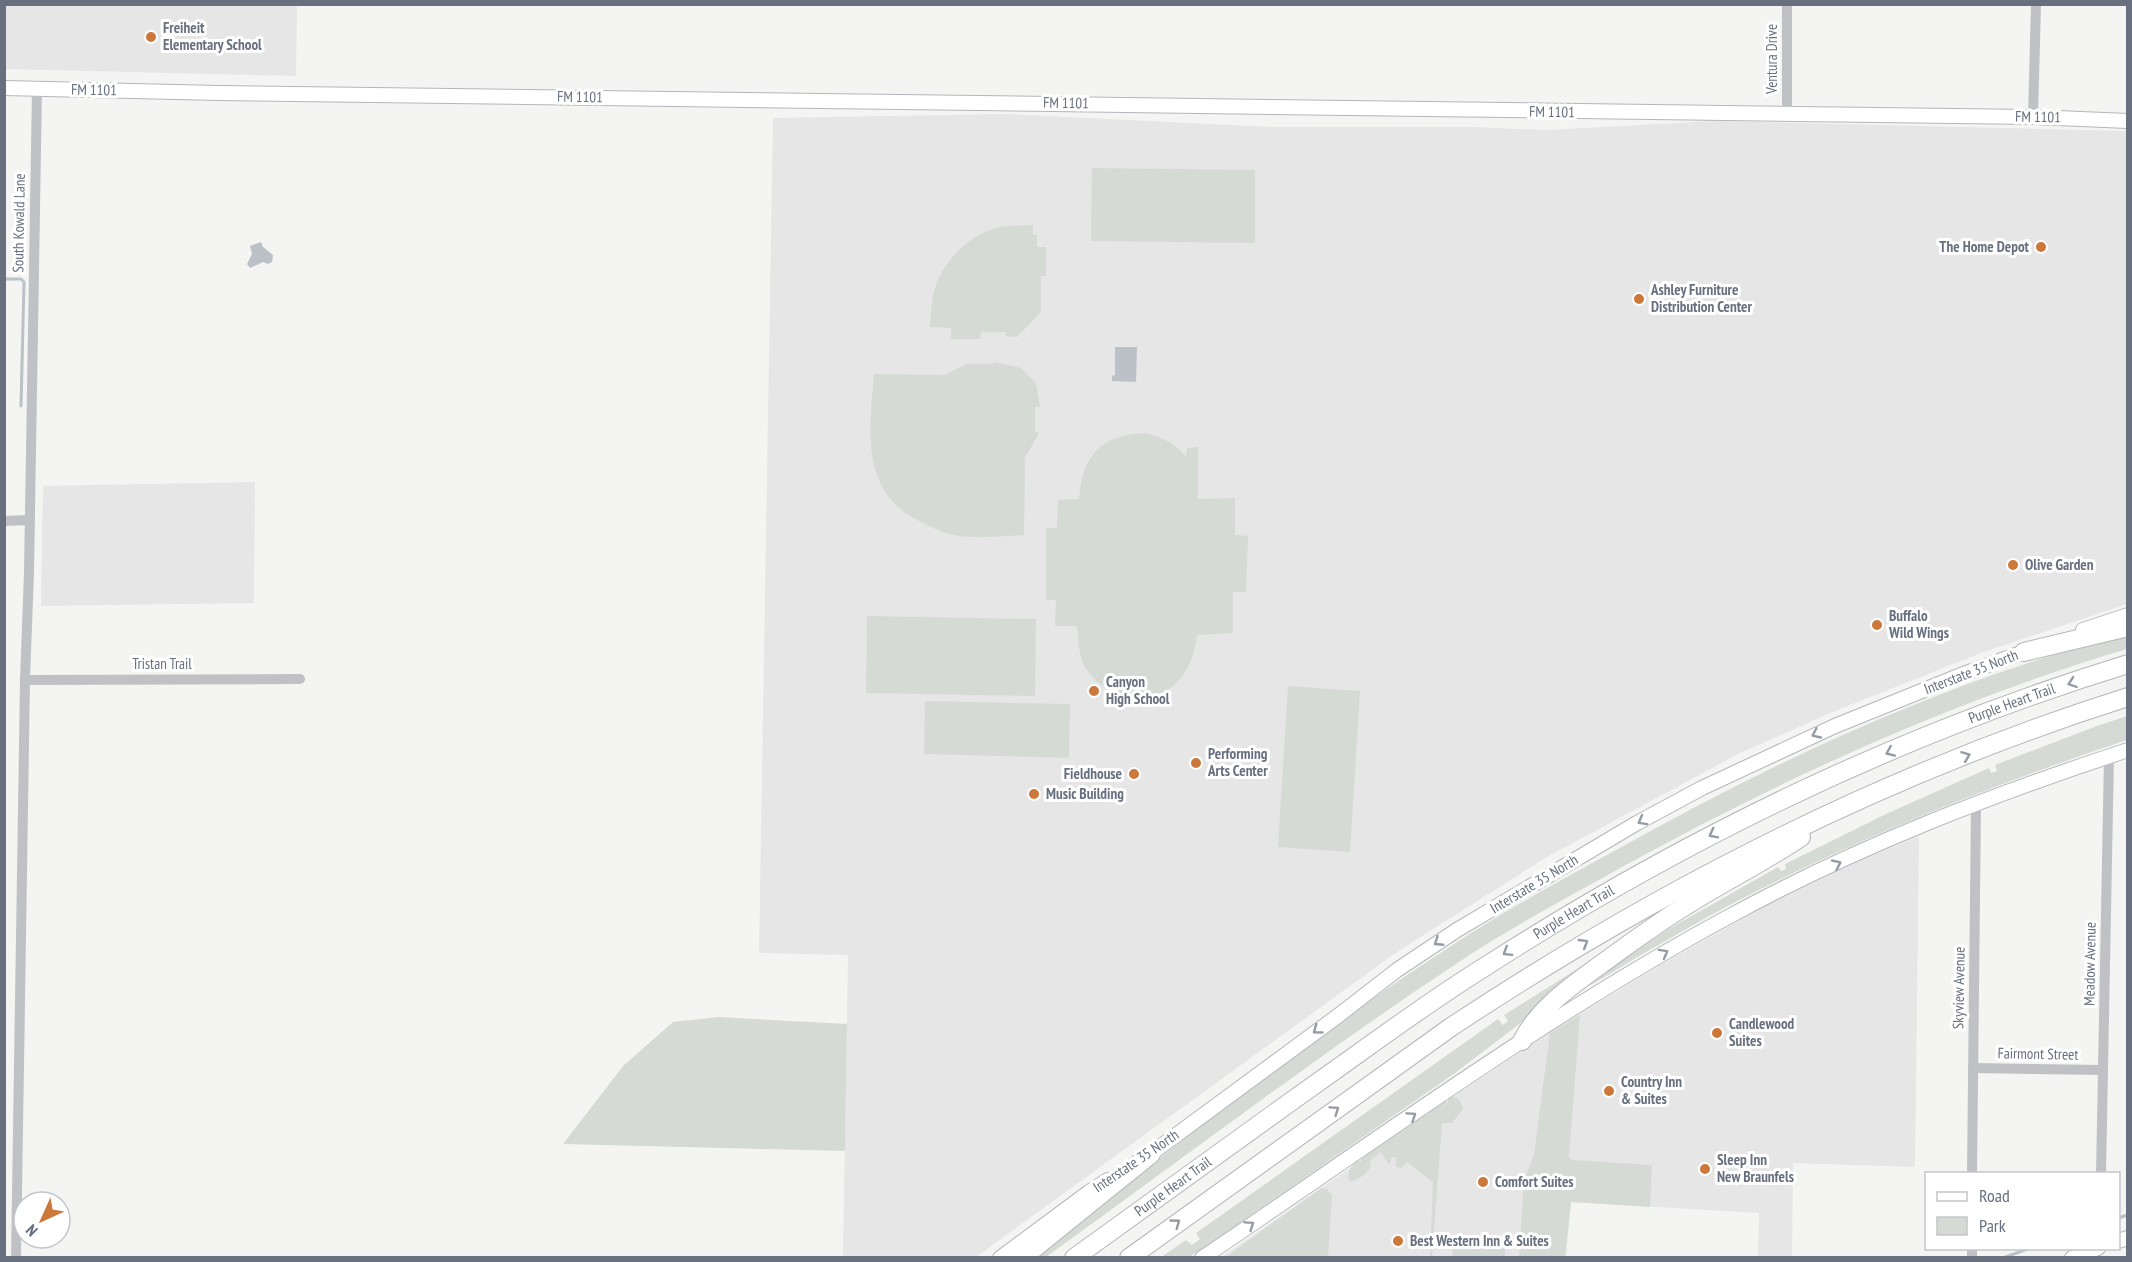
<svg xmlns="http://www.w3.org/2000/svg" width="2132" height="1262" font-family="'PT Sans Narrow',sans-serif">
<style>
.built{fill:#e5e6e5}
.green{fill:#d5dbd4}
.water{fill:#bbc1c7}
.lines{fill:none;stroke-linecap:round;stroke-linejoin:round}
.stream{stroke:#bbc1c7;stroke-width:3}
.secondary-casing{stroke:#b3b6bb;stroke-width:16}
.motorway-casing{stroke:#b4b5b9;stroke-width:20}
.minor{stroke:#bfc1c5;stroke-width:10}
.secondary{stroke:#fff;stroke-width:14}
.motorway{stroke:#fff;stroke-width:18}
.oneway{stroke:#959ba5}
.poi-dot{fill:#cc783a;stroke:#fff;stroke-width:2}
.labels{text-anchor:middle;stroke-width:6;stroke-linejoin:round;paint-order:stroke}
.poi-label{font-size:15px;font-weight:bold;fill:#68707f;stroke:#fff;text-anchor:start}
.street-label{font-size:15px;fill:#68707f;stroke:#fff}
</style>
<rect width="100%" height="100%" fill="#f4f5f2"/>
<!-- built -->
<g class="built">
<polygon points="5,4 297,5 296,76 5,69"/>
<polygon points="1004,114 1273,127 1472,127 1548,130 1714,121 2127,131 2127,604 1981,653 1835,711 1738,754 1547,857 1397,952 976,1257 843,1257 848,955 759,953 773,118"/>
<polygon points="255,482 254,603 41,606 43,486"/>
<polygon points="1919,836 1915,1167 1793,1163 1792,1257 1758,1257 1759,1213 1571,1202 1566,1257 1220,1258 1454,1096 1555,1029 1659,966 1769,904 1859,861"/>
</g>
<!-- green -->
<g class="green">
<polygon points="1092,168 1255,170 1255,243 1091,241"/>
<path d="M1033,225v10h4v12h9v29h-5v36l-24,25 -11,-1v-4h-25l-1,7h-29v-11l-21,-1c1,-14 1,-28 6,-42 10,-27 35,-52 64,-58 10,-2 22,-1 33,-2z"/>
<path d="M994,362l27,6 15,15 4,24h-5v25h3v3l-13,23 -1,77c-21,1 -44,4 -64,1 -14,-1 -27,-8 -39,-14 -61,-29 -52,-91 -47,-148l70,1 23,-11h26z"/>
<path d="M1144,433c18,4 30,9 42,24l1,-9 11,-1v52l37,-1v37l13,1 -2,56h-13v41l-36,2c-4,41 -32,72 -75,60 -15,-5 -29,-14 -37,-28 -7,-12 -6,-27 -8,-41h-22l1,-26h-10v-72h11l1,-28 21,-1c4,-44 20,-63 65,-66z"/>
<polygon points="867,616 1036,619 1035,696 866,693"/>
<path d="M2127,634v15c-175,52 -345,130 -505,218 -55,31 -111,60 -163,95 -141,93 -276,197 -413,295l-17,1c140,-105 275,-217 422,-312 53,-35 110,-66 165,-96 161,-90 332,-170 511,-216z"/>
<polygon points="1288,686 1360,691 1350,852 1278,847"/>
<polygon points="925,701 1070,704 1069,758 924,754"/>
<path d="M2127,716v24c-122,41 -242,87 -358,145 -61,30 -120,65 -178,100l-2,-3 83,-55 106,-60 3,4 5,-2 -1,-5 101,-50 103,-46 2,5 6,-2 -2,-6 102,-39z"/>
<polygon points="1612,947 1526,1019 1455,1073 1199,1251 1189,1257 1160,1258 1186,1240 1192,1245 1200,1239 1196,1233 1498,1019 1503,1025 1508,1021 1504,1015"/>
<polygon points="1580,1015 1569,1157 1573,1160 1652,1165 1650,1207 1571,1202 1565,1257 1519,1257 1524,1181 1534,1154 1550,1033"/>
<polygon points="718,1017 847,1024 845,1151 563,1144 623,1066 673,1022"/>
<path d="M1451,1096l8,3 4,10 -11,14h-10l-10,134h-2l3,-75 -26,-20 -6,6 -5,-1v-10h-4l-3,8 -8,-13 -11,9 1,4c-3,8 -13,16 -22,16 -2,-10 1,-15 9,-21l3,1v-3l84,-57 3,2v-4z"/>
<polygon points="1321,1188 1327,1189 1332,1195 1328,1257 1226,1257"/>
<polygon points="1455,1238 1505,1239 1505,1257 1452,1257"/>
</g>
<!-- water -->
<g class="water">
<polygon points="261,242 263,247 273,255 272,262 268,264 263,262 250,268 247,264 252,254 250,246"/>
<polygon points="1115,347 1137,347 1136,382 1112,381 1112,376 1115,375"/>
</g>
<g class="lines">
<!-- stream -->
<g class="stream">
<polyline points="4,279 21,279 24,282 21,406"/>
<polyline points="2118,1218 2128,1215"/>
<polyline points="2003,1258 2030,1248"/>
</g>
<defs>
<g id="secondary">
<polyline points="4,88 219,93 2033,117 2128,121"/>
<polyline points="2083,630 2128,615"/>
<polyline points="1145,1158 1339,1015 1397,970 1457,930 1637,823 1702,788 1835,726 1966,673 2032,649"/>
<polyline points="2118,1241 2128,1238"/>
<polyline points="1000,1258 1089,1192 1108,1180"/>
<path d="M1202,1258c174,-117 343,-242 528,-342 126,-69 261,-121 398,-166"/>
<polyline points="2072,1258 2098,1248"/>
</g>
<g id="motorway">
<polyline points="2024,652 2128,627"/>
<path d="M1522,1041c17,-33 48,-54 78,-76 28,-20 57,-42 87,-60 38,-24 77,-43 114,-68"/>
<polyline points="1022,1258 1151,1154"/>
<path id="s1" d="M1074,1258c93,-67 185,-134 278,-200 43,-31 86,-62 131,-90 200,-129 417,-234 645,-304"/>
<path d="M1129,1258l322,-231c210,-139 436,-254 677,-330"/>
</g>
</defs>
<!-- secondary casing -->
<use href="#secondary" class="secondary-casing"/>
<!-- motorway casing -->
<use href="#motorway" class="motorway-casing"/>
<!-- minor -->
<g class="minor">
<polyline points="1787,114 1787,4"/>
<polyline points="2033,117 2036,4"/>
<polyline points="4,521 30,520"/>
<polyline points="25,680 300,679"/>
<polyline points="1973,1068 2102,1070"/>
<polyline points="1972,1174 1976,804"/>
<polyline points="2101,1174 2109,756"/>
<polyline points="16,1258 25,680 29,572 37,89"/>
<polyline points="1972,1258 1972,1248"/>
</g>
<!-- secondary -->
<use href="#secondary" class="secondary"/>
<!-- motorway -->
<use href="#motorway" class="motorway"/>
</g>
<!-- one-way arrows -->
<defs><path id="oneway-chevron" d="M-2-3.5L2.5 0L-2 3.5" fill="none" stroke-width="1.6" stroke-linecap="round" stroke-linejoin="round" transform="scale(1.5)"/></defs>
<g class="oneway">
<use href="#oneway-chevron" transform="translate(2072 683) rotate(161)"/>
<use href="#oneway-chevron" transform="translate(1816 734) rotate(155)"/>
<use href="#oneway-chevron" transform="translate(1890 752) rotate(157)"/>
<use href="#oneway-chevron" transform="translate(1966 756) rotate(-21)"/>
<use href="#oneway-chevron" transform="translate(1642 821) rotate(151)"/>
<use href="#oneway-chevron" transform="translate(1713 834) rotate(153)"/>
<use href="#oneway-chevron" transform="translate(1837 864) rotate(-25)"/>
<use href="#oneway-chevron" transform="translate(1438 942) rotate(147)"/>
<use href="#oneway-chevron" transform="translate(1584 943) rotate(-31)"/>
<use href="#oneway-chevron" transform="translate(1507 952) rotate(148)"/>
<use href="#oneway-chevron" transform="translate(1664 953) rotate(-29)"/>
<use href="#oneway-chevron" transform="translate(1317 1030) rotate(144)"/>
<use href="#oneway-chevron" transform="translate(1335 1110) rotate(-35)"/>
<use href="#oneway-chevron" transform="translate(1412 1116) rotate(-34)"/>
<use href="#oneway-chevron" transform="translate(1176 1223) rotate(-36)"/>
<use href="#oneway-chevron" transform="translate(1250 1225) rotate(-34)"/>
</g>
<!-- markers -->
<g class="poi-dot">
<circle cx="151" cy="37" r="6"/>
<circle cx="2041" cy="247" r="6"/>
<circle cx="1639" cy="299" r="6"/>
<circle cx="2013" cy="565" r="6"/>
<circle cx="1877" cy="625" r="6"/>
<circle cx="1094" cy="691" r="6"/>
<circle cx="1196" cy="763" r="6"/>
<circle cx="1134" cy="774" r="6"/>
<circle cx="1034" cy="794" r="6"/>
<circle cx="1717" cy="1033" r="6"/>
<circle cx="1609" cy="1091" r="6"/>
<circle cx="1705" cy="1169" r="6"/>
<circle cx="1483" cy="1182" r="6"/>
<circle cx="1398" cy="1241" r="6"/>
</g>
<g class="labels">
<!-- poi labels -->
<g class="poi-label">
<text x="163" y="33">Freiheit<tspan x="163" dy="17">Elementary School</tspan></text>
<text x="2029" y="252" text-anchor="end">The Home Depot</text>
<text x="1651" y="295">Ashley Furniture<tspan x="1651" dy="17">Distribution Center</tspan></text>
<text x="2025" y="570">Olive Garden</text>
<text x="1889" y="621">Buffalo<tspan x="1889" dy="17">Wild Wings</tspan></text>
<text x="1106" y="687">Canyon<tspan x="1106" dy="17">High School</tspan></text>
<text x="1208" y="759">Performing<tspan x="1208" dy="17">Arts Center</tspan></text>
<text x="1122" y="779" text-anchor="end">Fieldhouse</text>
<text x="1046" y="799">Music Building</text>
<text x="1729" y="1029">Candlewood<tspan x="1729" dy="17">Suites</tspan></text>
<text x="1621" y="1087">Country Inn<tspan x="1621" dy="17">&amp; Suites</tspan></text>
<text x="1717" y="1165">Sleep Inn<tspan x="1717" dy="17">New Braunfels</tspan></text>
<text x="1495" y="1187">Comfort Suites</text>
<text x="1410" y="1246">Best Western Inn &amp; Suites</text>
</g>
<!-- street labels -->
<g class="street-label">
<text transform="translate(1772 59) rotate(-90)" y="5">Ventura Drive</text>
<text transform="translate(94 90) rotate(1)" y="5">FM 1101</text>
<text transform="translate(580 97) rotate(1)" y="5">FM 1101</text>
<text transform="translate(1066 103) rotate(1)" y="5">FM 1101</text>
<text transform="translate(1552 112) rotate(1)" y="5">FM 1101</text>
<text transform="translate(2038 117) rotate(1)" y="5">FM 1101</text>
<text transform="translate(19 223) rotate(-89)" y="5">South Kowald Lane</text>
<text x="162" y="669">Tristan Trail</text>
<text transform="translate(1971 672) rotate(-21)" y="5">Interstate 35 North</text>
<text dy="5" stroke="none"><textPath href="#s1" startOffset="1094">Purple Heart Trail</textPath></text>
<text transform="translate(1534 884) rotate(-31)" y="5">Interstate 35 North</text>
<text dy="5" stroke="none"><textPath href="#s1" startOffset="608">Purple Heart Trail</textPath></text>
<text transform="translate(2090 964) rotate(-89)" y="5">Meadow Avenue</text>
<text transform="translate(1959 988) rotate(-89)" y="5">Skyview Avenue</text>
<text transform="translate(2038 1054) rotate(1)" y="5">Fairmont Street</text>
<text transform="translate(1136 1161) rotate(-34)" y="5">Interstate 35 North</text>
<text dy="5" stroke="none"><textPath href="#s1" startOffset="122">Purple Heart Trail</textPath></text>
</g>
</g>
<!-- border -->
<rect width="2132" height="1262" fill="none" stroke="#68707f" stroke-width="12"/>
<!-- legend -->
<rect x="1925" y="1172" width="195" height="78" fill="#ffffff" stroke="#c3c6cc" stroke-width="1.5"/>
<rect x="1937" y="1192" width="30" height="9" fill="#ffffff" stroke="#c3c6cc" stroke-width="1.5"/>
<text x="1979" y="1202" font-size="18" fill="#68707f">Road</text>
<rect x="1937" y="1217" width="30" height="18" fill="#d5dbd4" stroke="#c3c6cc" stroke-width="1.5"/>
<text x="1979" y="1232" font-size="18" fill="#68707f">Park</text>
<!-- north arrow -->
<g transform="translate(42 1220) rotate(225)"><circle r="28" fill="#ffffff" stroke="#c3c6cc" stroke-width="1.5"/>
<path d="M0-4.5L10 22L0 15L-10 22Z" fill="#cc783a"/>
<text y="-9" font-size="16" font-weight="bold" text-anchor="middle" fill="#68707f">N</text>
</g>
</svg>
